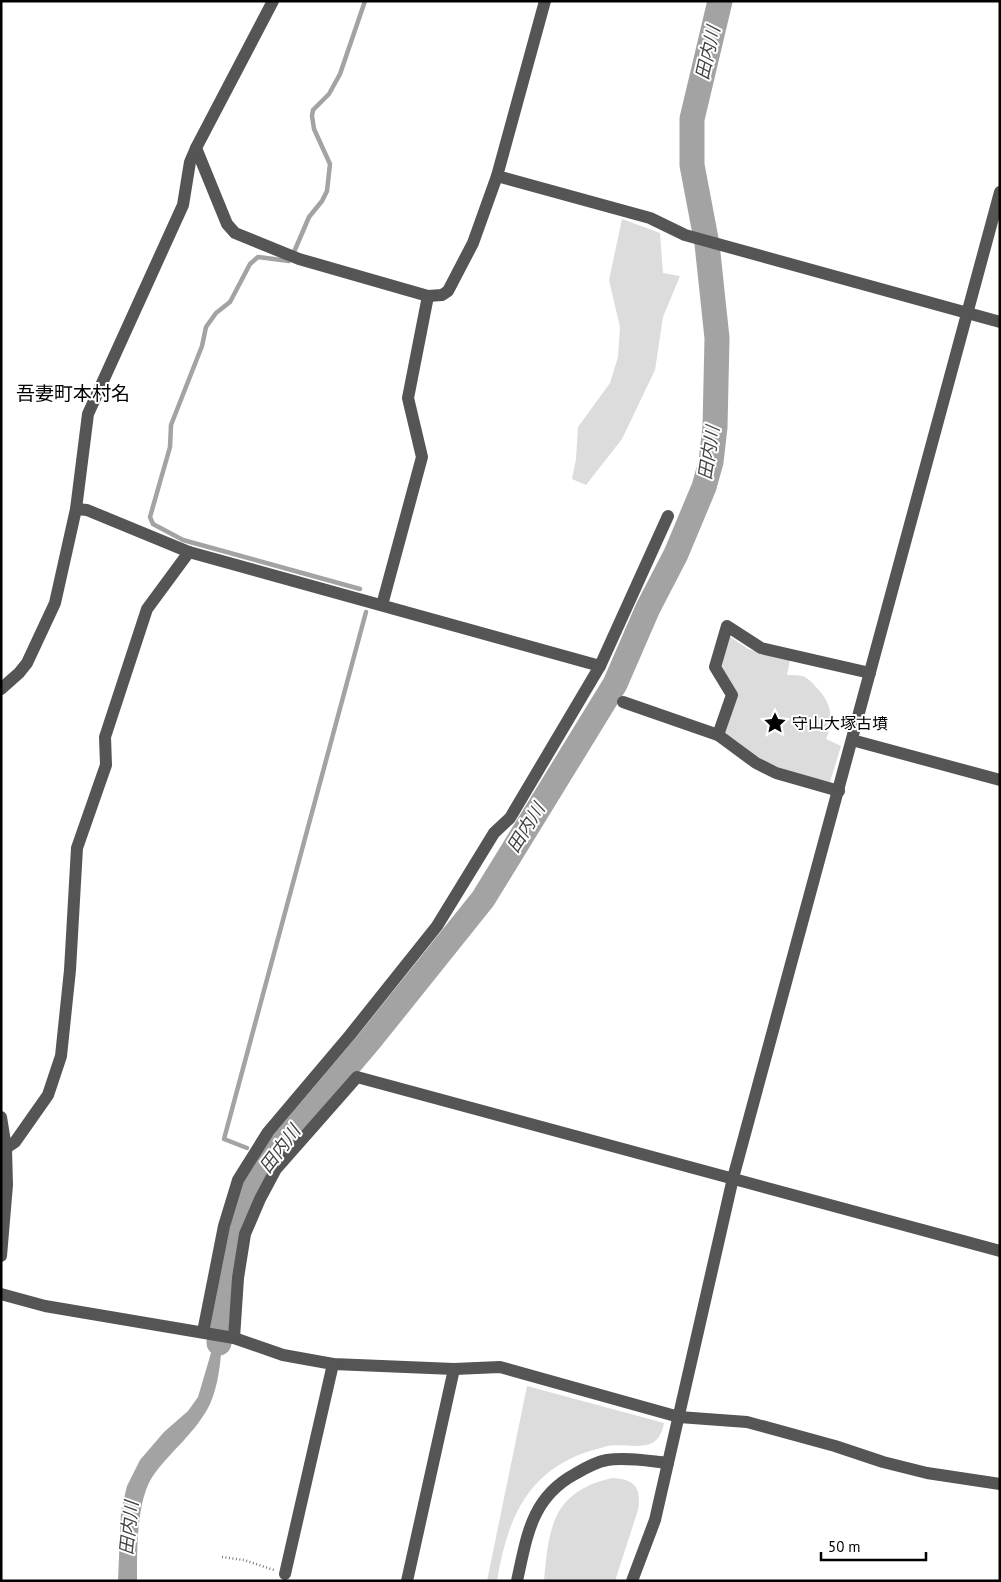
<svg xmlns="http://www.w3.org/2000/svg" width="1001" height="1582" font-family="'PT Sans','Noto Sans JP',sans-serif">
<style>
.green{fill:#dcdcdc}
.water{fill:#a3a3a3}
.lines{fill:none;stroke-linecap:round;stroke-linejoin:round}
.stream{stroke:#a3a3a3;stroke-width:4.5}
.river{stroke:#a3a3a3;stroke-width:25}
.path{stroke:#777;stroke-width:2.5;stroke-dasharray:1 2.5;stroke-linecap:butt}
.minor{stroke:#555;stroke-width:12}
.labels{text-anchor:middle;stroke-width:4;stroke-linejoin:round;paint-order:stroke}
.poi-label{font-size:16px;fill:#000;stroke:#fff;text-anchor:start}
.water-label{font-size:18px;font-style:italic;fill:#444;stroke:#fff}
.quarter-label{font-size:19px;fill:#000;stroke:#fff}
</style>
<rect width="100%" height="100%" fill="#fff"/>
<!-- green -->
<g class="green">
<polygon points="622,219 660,233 663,273 680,276 663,317 655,370 622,439 586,485 572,479 576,459 578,427 610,383 618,357 620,327 609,280"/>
<path d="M729,636l19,13 42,11 -3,15c5,0 11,0 16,1 4,2 9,6 12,10 16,15 20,33 11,53l15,7 -11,36 -51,-13 -23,-10 -33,-26 12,-40 -15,-27z"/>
<path d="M527,1386l137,37c-2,10 -6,20 -18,22 -14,3 -28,-2 -42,2 -72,17 -96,65 -107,134h-10z"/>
<path d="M612,1478c22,1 30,9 26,32l-23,71h-71c5,-54 8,-89 68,-103z"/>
</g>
<!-- water -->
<path class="water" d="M224,1309c-3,31 -1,66 -14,95 -13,27 -37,45 -55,69 -19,24 -18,78 -18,108h-19l3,-70 6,-25 13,-26 24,-28 24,-21 10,-14z"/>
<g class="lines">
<!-- stream -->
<g class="stream">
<polyline points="294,252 309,217 322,201 327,191 330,164 314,129 312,116 313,110 329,94 340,74 365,1"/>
<polyline points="290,260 289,261 258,257 250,264 230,302 216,313 206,327 202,346 171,425 170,447 150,517 153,524 183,540 360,589"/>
<polyline points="247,1148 224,1139 366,612"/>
<polyline points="261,1154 270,1158"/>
</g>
<!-- river -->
<polyline class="river" points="219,1343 235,1232 257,1181 270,1158 370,1040 483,899 615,684 648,608 676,554 704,487 711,462 715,427 717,338 707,244 692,165 692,119 720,1"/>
<!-- path -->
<polyline class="path" points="222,1557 244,1560 274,1570"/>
<!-- minor -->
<g class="minor">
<polyline points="545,1 497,176 650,218 685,235 1000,322"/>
<polyline points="196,148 227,224 235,233 299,259 428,296 442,295 448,291 473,243 497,176"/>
<polyline points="76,509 87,510 189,552 600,666"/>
<polyline points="382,605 422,457 408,398 428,296"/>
<polyline points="1,689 19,673 27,663 55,603 76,509 88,414 183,205 190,162 196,148 273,1"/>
<polyline points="623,702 718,735 756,763 776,773 839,791"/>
<polyline points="718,735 732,695 715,667 727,626 761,648 870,673"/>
<polyline points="852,740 1000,780"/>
<polyline points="1,1117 6,1148 7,1185 1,1256"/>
<polyline points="6,1148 15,1142 48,1095 61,1056 70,970 77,848 106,765 105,737 147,609 189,552"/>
<polyline points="1,1294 45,1306 234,1338 283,1355 333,1364 454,1369 500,1367 679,1417 747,1422 835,1446 883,1462 927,1473 1000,1484"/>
<polyline points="203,1332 224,1226 238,1180 268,1132 350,1035 437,926 494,833 510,818 600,666 668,516"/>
<polyline points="234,1338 238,1278 245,1234 260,1199 276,1169 357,1077 1000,1251"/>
<polyline points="285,1574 333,1364"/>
<polyline points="407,1581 454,1369"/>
<path d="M517,1581c10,-45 14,-83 58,-107 10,-6 21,-12 32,-14 19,-3 41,1 61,3"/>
<polyline points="632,1581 655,1520 733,1178 1000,192"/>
</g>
</g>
<!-- icons -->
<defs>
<symbol id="sight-bare" viewBox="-9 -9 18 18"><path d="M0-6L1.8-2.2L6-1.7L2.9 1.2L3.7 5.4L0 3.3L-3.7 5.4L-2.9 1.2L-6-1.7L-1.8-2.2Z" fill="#000" stroke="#fff" stroke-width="2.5" paint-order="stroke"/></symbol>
</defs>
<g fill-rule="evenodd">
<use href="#sight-bare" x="759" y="707" width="32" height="32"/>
</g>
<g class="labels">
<!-- poi labels -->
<g class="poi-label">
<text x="792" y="729">守山大塚古墳</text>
</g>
<!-- water labels -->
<g class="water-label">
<text transform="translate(708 53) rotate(-77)" y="6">田内川</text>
<text transform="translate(709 453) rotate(-81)" y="6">田内川</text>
<text transform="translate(526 828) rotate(-58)" y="6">田内川</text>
<text transform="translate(280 1149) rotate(-53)" y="6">田内川</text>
<text transform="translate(129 1528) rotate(-84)" y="6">田内川</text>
</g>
<!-- quarter labels -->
<g class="quarter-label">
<text x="73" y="400">吾妻町本村名</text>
</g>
</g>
<!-- border -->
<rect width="1001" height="1582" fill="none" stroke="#000000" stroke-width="5"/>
<!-- scale -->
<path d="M821 1552v8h105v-8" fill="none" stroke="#000000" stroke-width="2.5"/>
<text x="828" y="1552" font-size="15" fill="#000000" stroke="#ffffff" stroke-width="4" paint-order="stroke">50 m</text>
</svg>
